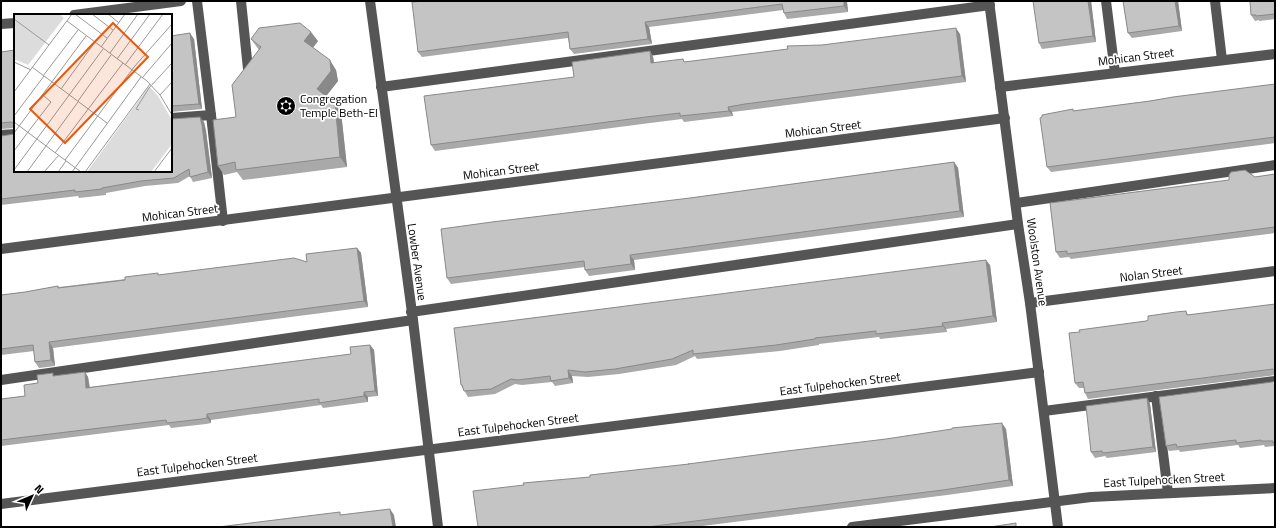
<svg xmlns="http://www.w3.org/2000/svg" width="1276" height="528" font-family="'Titillium Web',sans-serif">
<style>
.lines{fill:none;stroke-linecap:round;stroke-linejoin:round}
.minor{stroke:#555;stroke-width:10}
.wall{fill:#a9a9a9}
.shaded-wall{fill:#898989}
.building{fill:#c4c4c4;stroke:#898989}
.labels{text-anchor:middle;stroke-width:3.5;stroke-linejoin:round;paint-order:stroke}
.street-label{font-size:12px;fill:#000;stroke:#fff}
.poi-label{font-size:12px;fill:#000;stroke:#fff;text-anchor:start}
.inset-road{fill:none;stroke:#999;stroke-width:1}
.view{fill:#e8590c;fill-opacity:0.15;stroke:#e8590c;stroke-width:2}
.inset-edge{fill:none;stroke:#000;stroke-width:2}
</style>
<rect width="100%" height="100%" fill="#fff"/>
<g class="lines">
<!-- minor -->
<g class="minor">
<polyline points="241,1 248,69"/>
<polyline points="370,1 413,320 438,527"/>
<polyline points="989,1 1018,224 1030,303 1058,527"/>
<polyline points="1106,1 1115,73"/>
<polyline points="1215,1 1222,60"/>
<polyline points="74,15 181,1"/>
<polyline points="1,24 15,23"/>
<polyline points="381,87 990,5"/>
<polyline points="1000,87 1275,54"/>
<polyline points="211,115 223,221"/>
<polyline points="171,118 211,115 197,1"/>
<polyline points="1,135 15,134"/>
<polyline points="1016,203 1275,165"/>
<polyline points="1,249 1005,118"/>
<polyline points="1030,303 1275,271"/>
<polyline points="411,312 1018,224"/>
<polyline points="1,380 413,320"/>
<polyline points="1156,396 1168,493"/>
<polyline points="1044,411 1275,381"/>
<polyline points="1,504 1039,372"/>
<polyline points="852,527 1091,497 1275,488"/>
</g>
</g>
<!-- wall -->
<g class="wall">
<polygon points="424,1 854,1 847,2 848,12 787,19 784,13 783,10 649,27 652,44 574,54 570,49 568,38 422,57 418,52"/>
<polygon points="1091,1 1096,42 1042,49 1039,43"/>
<polygon points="1123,1 1178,1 1182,31 1132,38 1128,33"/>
<polygon points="1275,1 1275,19 1259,21 1259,20 1255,21 1251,15"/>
<polygon points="960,34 966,82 749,110 732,112 733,116 684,122 682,119 650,123 435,151 431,145 574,77 650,51 653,57 654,63 686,62 822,45"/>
<polygon points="171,36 194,39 202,109 171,112"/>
<polygon points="251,39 318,41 313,48 336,70 338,81 326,96 341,112 347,167 243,180 237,172 224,175 218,166 236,117 259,50"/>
<polygon points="15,50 15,128 1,129 1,52"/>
<polygon points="1275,84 1275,143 1051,172 1047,167 1042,117 1074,111 1150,101"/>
<polygon points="204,122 206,131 212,178 193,182 190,176 178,183 145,186 106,193 106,195 79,198 78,196 1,205 1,136"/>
<polygon points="954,162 958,168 964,217 634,260 635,270 589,276 585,270 585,267 451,284 447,278 690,198"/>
<polygon points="1275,174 1275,233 1071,259 1069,257 1060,258 1056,252 1255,177"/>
<polygon points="357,248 361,253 368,307 53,348 55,366 39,368 35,362 34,351 1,355 1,295 25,292 58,286 59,287 159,275 307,262"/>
<polygon points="990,265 997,322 946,329 947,332 880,339 879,337 819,344 819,345 780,351 697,359 695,356 676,365 619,374 588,377 572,376 573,383 555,386 552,382 522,385 515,384 495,394 468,397 461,385"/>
<polygon points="1275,304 1275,375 1088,399 1085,393 1084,388 1079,388 1075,383 1080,332 1146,321 1186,311 1188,315"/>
<polygon points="370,345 374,350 378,396 368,397 368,402 323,408 321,405 211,420 211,423 206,424 171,428 169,425 1,446 1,399 25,396 38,383 55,376 85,372 88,377 90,387 351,354"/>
<polygon points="1275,381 1275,446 1265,447 1264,445 1240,448 1238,445 1180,452 1179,450 1169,451 1166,446"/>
<polygon points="1147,398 1150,404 1156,452 1107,458 1105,456 1095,458 1091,452"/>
<polygon points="1006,429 1013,486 947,495 694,527 478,527 590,477"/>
</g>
<!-- shaded-wall -->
<g class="shaded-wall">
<polygon points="844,1 846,1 847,2 848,12 844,6"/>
<polygon points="1088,1 1091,1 1096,42 1093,36"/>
<polygon points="1175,1 1178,1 1182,31 1179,26"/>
<polygon points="645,22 649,27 652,44 648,39"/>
<polygon points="956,28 960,34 966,82 962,76"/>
<polygon points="311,32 318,41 310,51 304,41"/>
<polygon points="190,33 194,39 202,109 199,104"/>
<polygon points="650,51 653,57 655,69 651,63"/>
<polygon points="330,60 336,70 338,81 324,99 317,89"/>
<polygon points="335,103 341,112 347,167 340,157"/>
<polygon points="728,107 732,112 733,116 729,111"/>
<polygon points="200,117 204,122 206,131 212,178 208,172"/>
<polygon points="954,162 958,168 964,217 960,211"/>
<polygon points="357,248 361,253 368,307 364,301"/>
<polygon points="630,255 634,260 635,270 631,264"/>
<polygon points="986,260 990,265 997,322 993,316"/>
<polygon points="942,323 946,329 947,332 943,326"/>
<polygon points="49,342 53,348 55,366 51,360"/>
<polygon points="370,345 374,350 378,396 375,391"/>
<polygon points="568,370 572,376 573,383 569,378"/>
<polygon points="85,372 88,377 90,393 86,388"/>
<polygon points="364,392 368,397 368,402 364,396"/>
<polygon points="1147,398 1150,404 1156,452 1153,447"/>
<polygon points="207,414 211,420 211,423 207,418"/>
<polygon points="1002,423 1006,429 1013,486 1009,480"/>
<polygon points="390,509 394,515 396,527 393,527"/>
</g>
<!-- building -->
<g class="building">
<polygon points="424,1 844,1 844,6 784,13 782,4 645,22 648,39 570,49 568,32 418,52 412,2"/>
<polygon points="1033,1 1088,1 1093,36 1039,43"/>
<polygon points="1123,1 1175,1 1179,26 1128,33"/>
<polygon points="1250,1 1275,1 1275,14 1256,16 1256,15 1251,15"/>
<polygon points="300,23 311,32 304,41 330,60 331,71 317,89 335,103 340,157 236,170 235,162 218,166 213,120 236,117 232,85 261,47 251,39 259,28"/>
<polygon points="956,28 962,76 745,104 728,107 729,111 680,116 680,113 646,117 431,145 424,96 574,77 572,62 650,51 651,63 683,59 684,62 788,49 787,46 822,45"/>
<polygon points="190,33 199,104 171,106 171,36"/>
<polygon points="15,50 15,124 11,122 1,123 1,52"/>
<polygon points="1275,84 1275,137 1047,167 1040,118 1042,117 1042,115 1073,109 1073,111 1150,101 1173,97"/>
<polygon points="200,117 202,125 208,172 190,177 189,169 174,178 141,181 102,188 102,189 75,192 75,190 1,199 1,136 14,134 15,134 15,171 171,171 171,119"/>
<polygon points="954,162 960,211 630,255 631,264 585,270 584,261 447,278 441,229 492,222 690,198"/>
<polygon points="1245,170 1255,177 1275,174 1275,227 1067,254 1067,251 1056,252 1050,203 1229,180 1229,175 1231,172"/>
<polygon points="357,248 364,301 49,342 51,360 35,362 33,345 1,349 1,295 25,292 58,286 58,288 117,281 125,280 125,277 158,273 158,275 294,258 307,262 306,254"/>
<polygon points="986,260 993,316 942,323 943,326 876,334 876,331 815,338 815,339 776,345 693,354 693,350 672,359 615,369 585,372 568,370 569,378 551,381 550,376 518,380 511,379 491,389 464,391 462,385 461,385 454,328"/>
<polygon points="1275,304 1275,371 1273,369 1085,393 1083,382 1075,383 1069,333 1080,332 1079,330 1146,321 1148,320 1148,316 1176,312 1186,311 1187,315"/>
<polygon points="370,345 375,391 364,392 364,396 319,403 319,399 207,414 207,418 202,419 167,423 166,420 1,440 1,399 25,396 24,385 38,383 37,375 53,373 53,376 85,372 86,388 351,354 350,347"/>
<polygon points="1275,381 1275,443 1273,443 1273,441 1261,441 1261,440 1236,443 1236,440 1177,447 1176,444 1166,446 1159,397 1272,382"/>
<polygon points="1147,398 1153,447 1103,453 1102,451 1091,452 1086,406"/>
<polygon points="1002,423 1009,480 943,490 647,527 478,527 473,491 524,485 523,483 590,477 590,475 689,464 688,464 787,451 886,439 952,429 952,428"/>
<polygon points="390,509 393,527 218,527 340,512 340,515"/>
<polygon points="1016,523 1016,527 990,527"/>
</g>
<!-- icons -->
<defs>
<symbol id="synagogue-disc" viewBox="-11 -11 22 22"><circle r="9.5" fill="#000" stroke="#fff"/><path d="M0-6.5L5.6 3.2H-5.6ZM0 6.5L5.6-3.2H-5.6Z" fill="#fff"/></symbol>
</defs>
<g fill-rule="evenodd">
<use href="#synagogue-disc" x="275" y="95" width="22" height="22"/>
</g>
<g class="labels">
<!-- street labels -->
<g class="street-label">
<text transform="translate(1136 57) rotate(-7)" y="4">Mohican Street</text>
<text transform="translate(823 129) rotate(-7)" y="4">Mohican Street</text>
<text transform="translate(501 171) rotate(-7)" y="4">Mohican Street</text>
<text transform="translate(180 213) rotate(-7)" y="4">Mohican Street</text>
<text transform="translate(417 262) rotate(82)" y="4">Lowber Avenue</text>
<text transform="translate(1037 262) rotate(82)" y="4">Woolston Avenue</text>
<text transform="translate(1151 274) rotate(-7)" y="4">Nolan Street</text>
<text transform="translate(840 384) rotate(-7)" y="4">East Tulpehocken Street</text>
<text transform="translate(518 425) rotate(-7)" y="4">East Tulpehocken Street</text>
<text transform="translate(197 465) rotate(-7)" y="4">East Tulpehocken Street</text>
<text transform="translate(1164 480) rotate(-3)" y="4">East Tulpehocken Street</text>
</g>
<!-- poi labels -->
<g class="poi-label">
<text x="300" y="103">Congregation<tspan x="300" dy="14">Temple Beth-El</tspan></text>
</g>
</g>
<!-- overview -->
<g transform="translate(14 14)">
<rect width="158" height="158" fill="#fff"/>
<path d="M0,0h45l5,4 -36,47 -14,-6z" fill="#dcdcdc"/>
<path d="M135,72l9,10 14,24v24l-21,28h-64z" fill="#dcdcdc"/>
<path d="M109,113l9,7 -3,4 5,3 -21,29 -2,2 -21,-2zM149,123l6,8 -6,7 -11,-9zM132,127l16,12 -17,19h-20l15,-20 3,2z" fill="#dcdcdc"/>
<path class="inset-road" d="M61,0l32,24M78,0l21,16M94,0l11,9M0,5l35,26M53,7l80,60 13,14 12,20M87,33l24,-33M96,39l28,-39M103,45l33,-45M0,48l17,8M111,51l38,-51M18,53l75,56M29,62l35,-46M128,64l30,-35M47,75l34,-47M0,78l58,-78M146,81l12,-13M64,87l33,-46M125,96l-3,-1 13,-21 23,-25M0,102l30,-40M0,108l67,50M14,118l23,-30 -8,-7M0,119l72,-97M0,137l14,-19M41,139l68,-90M51,146l69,-93 38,-43M0,156l89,-121M13,158l51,-70M30,158l15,-17M44,158l8,-11M58,158l69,-95M71,158l65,-88M140,158l18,-24"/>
<path class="view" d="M99,9l35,34 -83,86 -35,-34z"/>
<rect width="158" height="158" class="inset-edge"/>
</g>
<!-- border -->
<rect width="1276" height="528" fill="none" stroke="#000000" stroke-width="4"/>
<!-- north arrow -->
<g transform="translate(32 496) rotate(46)" stroke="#ffffff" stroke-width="3" paint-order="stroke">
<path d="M0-3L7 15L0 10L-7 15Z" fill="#000000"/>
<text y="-6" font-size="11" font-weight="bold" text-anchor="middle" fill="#000000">N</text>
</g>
</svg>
